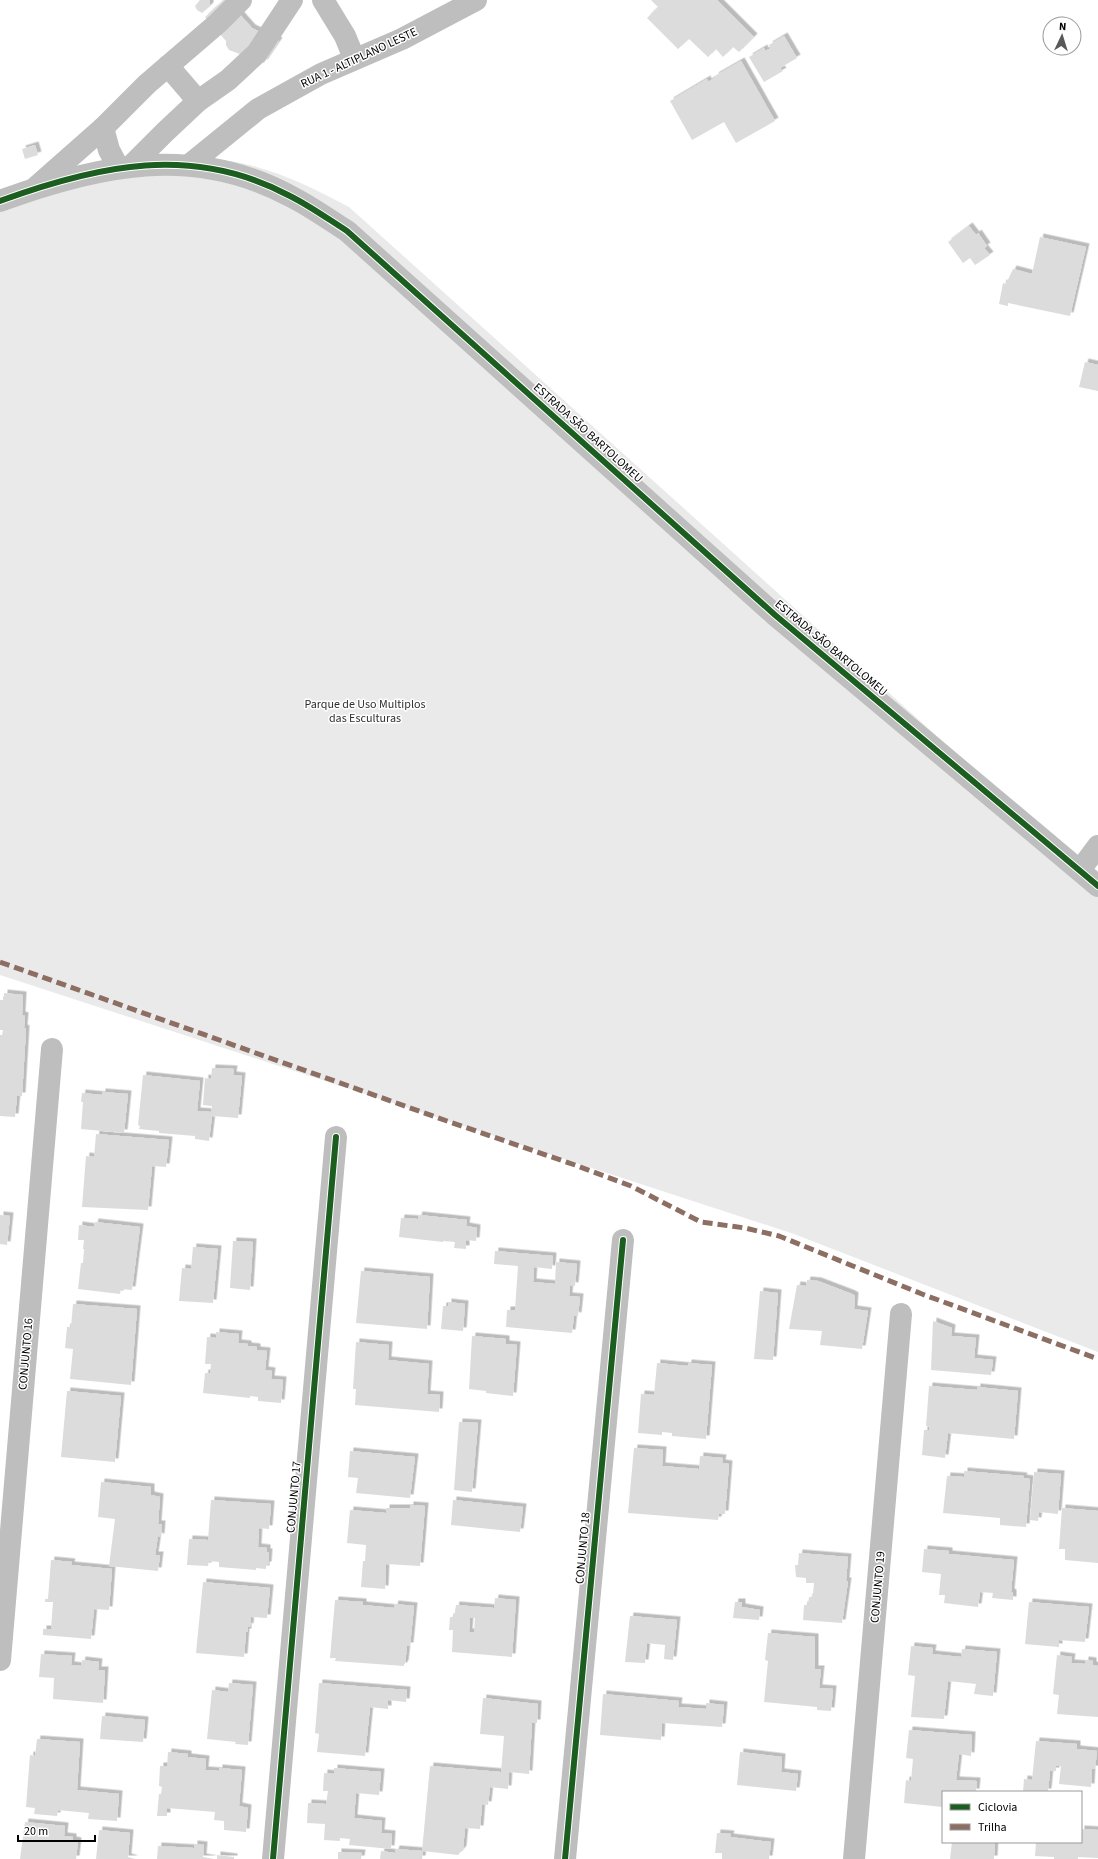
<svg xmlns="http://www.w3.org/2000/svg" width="1098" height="1859" viewBox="0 0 1098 1859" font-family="'Source Sans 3',sans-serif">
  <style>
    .green { fill: #eaeaea }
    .building { fill: #dcdcdc; fill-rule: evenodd; filter: url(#shadow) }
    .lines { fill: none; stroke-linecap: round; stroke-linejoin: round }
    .minor { stroke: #bebebe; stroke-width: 22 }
    .tertiary { stroke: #bebebe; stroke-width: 22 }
    .quiet { stroke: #8d6e63; stroke-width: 5; stroke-dasharray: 10 5; stroke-linecap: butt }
    .cycleway-casing { stroke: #fff; stroke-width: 8 }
    .cycleway { stroke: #1b5e20; stroke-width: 6 }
    .labels { text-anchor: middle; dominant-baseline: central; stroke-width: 3; stroke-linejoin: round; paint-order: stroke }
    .street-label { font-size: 12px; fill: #000; stroke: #fff }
    .park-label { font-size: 12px; fill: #2f2f2f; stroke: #fff }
  </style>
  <defs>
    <filter id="shadow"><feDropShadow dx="3.5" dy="-3.5" stdDeviation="0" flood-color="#0004"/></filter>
  </defs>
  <rect width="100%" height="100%" fill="#fff"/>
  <!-- green -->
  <path class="green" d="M 213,159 C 263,163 306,184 349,207 L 1098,881 L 1098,1352 L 794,1234 L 0,975 L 0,201 Z"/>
  <!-- building -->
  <g class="building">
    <path d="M 200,0 L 209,0 L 210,2 L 210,6 L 202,13 L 197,10 L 195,6 Z"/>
    <path d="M 224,0 L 227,0 L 252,28 L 279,41 L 264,63 L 229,50 L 226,45 L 226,41 L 205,17 Z"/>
    <path d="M 651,0 L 717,0 L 754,37 L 739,52 L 733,47 L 723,57 L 716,49 L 708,57 L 689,39 L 678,49 L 647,18 L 658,7 Z"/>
    <path d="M 784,36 L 797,58 L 780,68 L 783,71 L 764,82 L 749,57 L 764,48 L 765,51 L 771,48 L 769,45 Z"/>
    <path d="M 741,61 L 775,121 L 736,143 L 724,122 L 692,140 L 670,101 L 707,79 L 708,82 L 716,77 L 715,76 Z"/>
    <path d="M 35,145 L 38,155 L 25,159 L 22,149 Z"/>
    <path d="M 969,226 L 976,235 L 978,233 L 987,246 L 984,248 L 990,255 L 975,265 L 970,258 L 963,263 L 948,242 Z"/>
    <path d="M 1040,237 L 1086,247 L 1070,316 L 1008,303 L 1008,306 L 999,304 L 1003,283 L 1006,284 L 1013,269 L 1032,274 Z"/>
    <path d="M 1085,362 L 1098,365 L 1098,391 L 1079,387 Z"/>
    <path d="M 4,993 L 23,995 L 22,1015 L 25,1016 L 24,1028 L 26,1029 L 22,1096 L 17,1096 L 15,1117 L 0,1116 L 0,1035 L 2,1035 L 3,1030 L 0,1030 L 0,1000 L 4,1000 Z"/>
    <path d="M 212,1068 L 234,1069 L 233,1075 L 242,1076 L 238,1118 L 212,1116 L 209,1141 L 195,1139 L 195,1136 L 159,1133 L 159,1131 L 139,1129 L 140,1126 L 138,1125 L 143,1075 L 200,1081 L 197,1111 L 211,1112 L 212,1106 L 203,1105 L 205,1078 L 211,1079 Z"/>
    <path d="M 102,1092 L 128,1094 L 124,1133 L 81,1129 L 83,1102 L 81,1102 L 82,1093 L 102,1095 Z"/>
    <path d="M 96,1134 L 169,1140 L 166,1167 L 152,1166 L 148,1210 L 82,1207 L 86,1156 L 94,1157 Z"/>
    <path d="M 0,1215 L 10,1216 L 7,1245 L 0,1244 Z"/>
    <path d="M 419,1215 L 467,1220 L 466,1226 L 477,1228 L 476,1241 L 466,1240 L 466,1249 L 454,1248 L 455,1242 L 443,1241 L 443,1242 L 399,1237 L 401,1218 L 418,1219 Z"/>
    <path d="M 95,1222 L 140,1227 L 132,1290 L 121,1289 L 120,1294 L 78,1289 L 81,1263 L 83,1263 L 84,1249 L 83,1249 L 84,1240 L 78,1240 L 79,1225 L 94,1227 Z"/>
    <path d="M 233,1241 L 253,1242 L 250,1290 L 230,1288 Z"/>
    <path d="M 193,1247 L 218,1249 L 213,1303 L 179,1301 L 182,1268 L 191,1269 Z"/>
    <path d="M 495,1251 L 553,1256 L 552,1269 L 534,1267 L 533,1282 L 555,1284 L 556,1262 L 577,1264 L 575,1286 L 570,1285 L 569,1296 L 580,1297 L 578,1316 L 574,1315 L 572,1333 L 506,1327 L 507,1310 L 515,1310 L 518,1266 L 494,1264 Z"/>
    <path d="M 361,1271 L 430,1277 L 427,1329 L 356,1323 Z"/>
    <path d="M 807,1280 L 818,1281 L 852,1294 L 855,1296 L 854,1309 L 868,1311 L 862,1349 L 820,1345 L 822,1331 L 789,1329 L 797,1285 L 806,1286 Z"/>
    <path d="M 760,1291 L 778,1293 L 773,1360 L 754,1359 Z"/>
    <path d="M 448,1302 L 465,1304 L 463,1331 L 441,1329 L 443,1306 L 448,1306 Z"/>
    <path d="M 73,1304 L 137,1309 L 131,1385 L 70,1379 L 73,1349 L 65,1348 L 67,1327 L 71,1327 Z"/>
    <path d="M 933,1321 L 952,1328 L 951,1336 L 976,1338 L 974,1358 L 993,1360 L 991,1375 L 931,1370 Z"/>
    <path d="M 216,1332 L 239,1334 L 238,1343 L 248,1344 L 248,1346 L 257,1347 L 257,1350 L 267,1351 L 265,1370 L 272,1371 L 271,1379 L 283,1380 L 281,1403 L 258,1401 L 258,1397 L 250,1396 L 250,1398 L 203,1393 L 205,1373 L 210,1373 L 211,1364 L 205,1364 L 207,1337 L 216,1338 Z"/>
    <path d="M 472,1336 L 506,1339 L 506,1344 L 517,1345 L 513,1396 L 486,1393 L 486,1391 L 469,1389 Z"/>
    <path d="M 356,1342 L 389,1345 L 388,1360 L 429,1364 L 427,1394 L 440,1395 L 439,1412 L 355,1405 L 356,1389 L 353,1389 Z"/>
    <path d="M 657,1363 L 688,1366 L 688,1363 L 712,1365 L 706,1439 L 672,1436 L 672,1433 L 662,1432 L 662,1435 L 638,1433 L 641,1394 L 654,1395 Z"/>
    <path d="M 929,1386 L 977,1390 L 977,1387 L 1018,1391 L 1014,1439 L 948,1433 L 945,1458 L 922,1455 L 924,1430 L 929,1430 L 929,1427 L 926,1426 Z"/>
    <path d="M 67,1391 L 121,1396 L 115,1462 L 61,1457 Z"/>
    <path d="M 459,1422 L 478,1423 L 472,1492 L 454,1490 Z"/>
    <path d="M 634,1448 L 663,1450 L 662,1466 L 699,1469 L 700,1456 L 723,1458 L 722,1463 L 729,1464 L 725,1514 L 719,1514 L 718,1520 L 628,1513 Z"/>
    <path d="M 350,1451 L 415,1457 L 410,1498 L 356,1493 L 358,1478 L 348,1477 Z"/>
    <path d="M 964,1471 L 1024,1476 L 1023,1478 L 1030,1479 L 1026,1527 L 1000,1525 L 1000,1518 L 943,1513 L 947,1476 L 964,1477 Z"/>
    <path d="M 1034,1472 L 1061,1474 L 1058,1514 L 1039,1512 L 1038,1521 L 1030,1520 Z"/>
    <path d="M 101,1482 L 151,1487 L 151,1495 L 160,1497 L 158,1524 L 162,1524 L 161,1537 L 158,1536 L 155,1555 L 160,1555 L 158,1571 L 109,1566 L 115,1519 L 98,1517 Z"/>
    <path d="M 211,1500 L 271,1504 L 269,1529 L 259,1528 L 258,1547 L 267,1548 L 267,1552 L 269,1552 L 268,1565 L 266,1565 L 266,1569 L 256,1568 L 256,1570 L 219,1567 L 219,1562 L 209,1561 L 208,1566 L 187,1565 L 189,1539 L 208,1540 Z"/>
    <path d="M 453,1500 L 523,1507 L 520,1532 L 451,1525 Z"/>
    <path d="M 410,1505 L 425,1506 L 420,1566 L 386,1564 L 385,1589 L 361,1587 L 363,1561 L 365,1561 L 366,1545 L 347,1543 L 350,1510 L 386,1513 L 386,1508 L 410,1508 Z"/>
    <path d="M 1062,1508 L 1098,1511 L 1098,1563 L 1065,1560 L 1065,1549 L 1059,1549 Z"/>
    <path d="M 924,1549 L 949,1551 L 949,1554 L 1014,1560 L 1011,1592 L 1013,1593 L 1013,1600 L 992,1598 L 993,1593 L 980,1592 L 978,1607 L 944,1603 L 945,1595 L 939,1595 L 941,1574 L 922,1572 Z"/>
    <path d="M 799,1553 L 848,1557 L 846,1581 L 848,1581 L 842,1623 L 803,1620 L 804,1605 L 811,1605 L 808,1604 L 809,1597 L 812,1597 L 813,1594 L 814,1583 L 806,1583 L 806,1578 L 796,1577 L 795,1565 L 798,1565 Z"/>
    <path d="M 51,1560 L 72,1562 L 71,1565 L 112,1569 L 109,1610 L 94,1609 L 91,1639 L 43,1635 L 43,1629 L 51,1629 L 53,1602 L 45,1602 L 45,1599 L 48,1599 Z"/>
    <path d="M 203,1582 L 270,1588 L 267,1618 L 251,1617 L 250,1627 L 248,1626 L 248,1632 L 246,1632 L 244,1657 L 196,1653 Z"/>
    <path d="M 495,1598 L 516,1600 L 512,1657 L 452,1652 L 453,1630 L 449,1630 L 450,1617 L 454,1617 L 456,1605 L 494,1608 ZM 470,1618 L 475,1618 L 474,1632 L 469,1632 Z"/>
    <path d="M 335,1600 L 363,1602 L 363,1605 L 394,1608 L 395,1604 L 414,1606 L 410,1646 L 407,1646 L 405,1664 L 404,1664 L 404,1666 L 335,1661 L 336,1658 L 330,1658 Z"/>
    <path d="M 735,1602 L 742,1602 L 742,1607 L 760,1610 L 759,1620 L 733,1618 Z"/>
    <path d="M 1029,1602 L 1089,1607 L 1085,1642 L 1059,1640 L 1059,1647 L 1025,1644 Z"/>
    <path d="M 630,1616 L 677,1620 L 673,1660 L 664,1659 L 665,1645 L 647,1643 L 645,1663 L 625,1662 Z"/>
    <path d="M 768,1633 L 815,1637 L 815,1669 L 821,1669 L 819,1688 L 833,1689 L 831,1711 L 817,1710 L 817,1707 L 764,1702 L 768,1661 L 765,1660 Z"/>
    <path d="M 911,1646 L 933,1648 L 932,1654 L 961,1657 L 962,1649 L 997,1652 L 993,1696 L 974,1694 L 976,1684 L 948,1681 L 944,1719 L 911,1717 L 915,1676 L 908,1675 Z"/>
    <path d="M 41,1654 L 72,1656 L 71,1665 L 81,1666 L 82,1660 L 99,1662 L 98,1670 L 105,1670 L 103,1703 L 53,1699 L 54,1678 L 39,1677 Z"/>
    <path d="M 1057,1655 L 1072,1657 L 1071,1663 L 1085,1664 L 1085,1660 L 1093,1661 L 1093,1665 L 1098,1666 L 1098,1717 L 1057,1714 L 1059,1695 L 1053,1694 Z"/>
    <path d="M 229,1683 L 253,1685 L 248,1745 L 235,1744 L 236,1742 L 207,1739 L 212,1690 L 228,1692 Z"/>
    <path d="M 319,1683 L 407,1690 L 406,1702 L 388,1700 L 388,1709 L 370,1707 L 365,1756 L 317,1752 L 319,1734 L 315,1733 Z"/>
    <path d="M 603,1694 L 679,1701 L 678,1707 L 706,1709 L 706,1703 L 724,1705 L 722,1727 L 662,1723 L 661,1740 L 600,1735 Z"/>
    <path d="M 483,1698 L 538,1704 L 537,1723 L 532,1723 L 529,1774 L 509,1772 L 508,1789 L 490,1787 L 488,1805 L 482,1804 L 480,1829 L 465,1828 L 463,1849 L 458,1855 L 423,1851 L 422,1859 L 380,1859 L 381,1851 L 395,1853 L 396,1849 L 422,1851 L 430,1766 L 501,1772 L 504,1736 L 480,1734 Z"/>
    <path d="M 102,1716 L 145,1720 L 143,1742 L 100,1739 Z"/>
    <path d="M 909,1730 L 972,1735 L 971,1756 L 959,1754 L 956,1780 L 977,1781 L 976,1792 L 943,1792 L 943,1807 L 904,1803 L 906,1780 L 911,1781 L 913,1759 L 906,1758 Z"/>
    <path d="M 37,1739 L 80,1742 L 77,1790 L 119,1794 L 117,1821 L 88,1819 L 89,1813 L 58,1810 L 57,1816 L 34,1814 L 35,1808 L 26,1807 L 30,1755 L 35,1756 Z"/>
    <path d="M 1036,1741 L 1077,1744 L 1077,1749 L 1097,1751 L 1095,1769 L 1092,1769 L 1091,1787 L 1059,1784 L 1061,1766 L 1056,1766 L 1056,1771 L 1050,1771 L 1048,1792 L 1023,1792 L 1024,1779 L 1032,1780 Z"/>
    <path d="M 168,1752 L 188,1754 L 188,1757 L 206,1759 L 205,1770 L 219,1771 L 219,1768 L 242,1770 L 239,1806 L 248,1808 L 246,1832 L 224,1830 L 224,1821 L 214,1820 L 215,1812 L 167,1808 L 167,1816 L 157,1816 L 159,1794 L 161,1794 L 162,1787 L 159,1786 L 160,1766 L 167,1766 Z"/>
    <path d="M 740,1752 L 782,1757 L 781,1772 L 798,1774 L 796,1791 L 737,1785 Z"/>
    <path d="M 334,1768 L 381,1772 L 379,1795 L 356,1793 L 354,1818 L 382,1821 L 381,1833 L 392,1834 L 391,1849 L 349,1845 L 350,1839 L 340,1838 L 340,1841 L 324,1840 L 325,1824 L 307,1823 L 308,1803 L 326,1804 L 328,1791 L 323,1791 L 324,1773 L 334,1774 Z"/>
    <path d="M 25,1822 L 65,1826 L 64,1836 L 73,1837 L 73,1840 L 78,1841 L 76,1859 L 20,1859 Z"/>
    <path d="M 1081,1829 L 1098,1830 L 1098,1858 L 1078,1857 L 1078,1859 L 1054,1859 L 1054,1857 L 1035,1856 L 1036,1843 L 1032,1842 L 1081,1842 Z"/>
    <path d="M 99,1830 L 130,1833 L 128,1857 L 135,1859 L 96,1859 Z"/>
    <path d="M 717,1833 L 731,1834 L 730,1837 L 771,1842 L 769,1859 L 722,1859 L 722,1853 L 715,1853 Z"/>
    <path d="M 952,1842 L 995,1842 L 994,1859 L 950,1859 Z"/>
    <path d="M 194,1844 L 204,1845 L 203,1857 L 214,1859 L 157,1859 L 158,1846 L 194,1848 Z"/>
    <path d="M 338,1852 L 362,1853 L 361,1859 L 338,1859 Z"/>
    <path d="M 217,1855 L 234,1857 L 234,1859 L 217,1859 Z"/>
  </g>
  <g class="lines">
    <!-- minor -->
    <g class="minor">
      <path d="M 323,0 L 345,36 L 354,58"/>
      <path d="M 168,66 L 198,101"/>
      <path d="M 103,128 L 109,150 L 118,167"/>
      <path d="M 132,165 L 165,132 L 198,101 L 228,80 L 257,53 L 292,0"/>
      <path d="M 189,165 L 258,109 L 321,74 L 402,39 L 476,0"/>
      <path d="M 35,188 L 103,128 L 147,84 L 218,23 L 241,0"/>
      <path d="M 1080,870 L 1098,846"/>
      <path d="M 0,1660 L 52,1049"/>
      <path d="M 273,1859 L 336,1137"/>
      <path d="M 565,1859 L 623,1240"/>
      <path d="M 854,1859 L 901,1314"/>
    </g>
    <!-- tertiary -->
    <path class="tertiary" d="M 0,201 C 98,165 193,144 290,196 C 310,206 328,219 347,231 L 775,615 L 1098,886"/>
    <!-- quiet -->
    <path class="quiet" d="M 0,962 L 447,1121 L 575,1165 L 631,1186 L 701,1222 L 745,1228 L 779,1236 L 922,1294 L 1098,1359"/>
    <defs>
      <g id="cycleway">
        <path d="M 0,201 C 98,165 193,144 290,196 C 310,206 328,219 347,231 L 775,615 L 1098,886"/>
        <path d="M 273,1859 L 336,1137"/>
        <path d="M 565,1859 L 623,1240"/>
      </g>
    </defs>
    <!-- cycleway casing -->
    <use href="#cycleway" class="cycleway-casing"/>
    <!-- cycleway -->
    <use href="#cycleway" class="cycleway"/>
  </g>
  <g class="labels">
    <!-- street labels -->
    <g class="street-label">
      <text transform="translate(359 58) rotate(-25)">RUA 1 - ALTIPLANO LESTE</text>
      <text transform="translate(588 433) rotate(42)">ESTRADA SÃO BARTOLOMEU</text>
      <text transform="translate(831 648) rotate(40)">ESTRADA SÃO BARTOLOMEU</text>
      <text transform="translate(26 1354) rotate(-85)">CONJUNTO 16</text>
      <text transform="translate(294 1497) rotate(-85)">CONJUNTO 17</text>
      <text transform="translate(583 1548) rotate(-85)">CONJUNTO 18</text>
      <text transform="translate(878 1587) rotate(-85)">CONJUNTO 19</text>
    </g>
    <!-- park labels -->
    <g class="park-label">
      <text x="365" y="704">Parque de Uso Multiplos<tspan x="365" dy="14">das Esculturas</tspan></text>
    </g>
  </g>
  <!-- legend -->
  <rect x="942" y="1791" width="140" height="52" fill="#ffffff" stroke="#999999"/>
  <rect x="950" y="1804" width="20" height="6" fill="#1b5e20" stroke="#999999"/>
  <text x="978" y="1811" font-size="12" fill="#000000">Ciclovia</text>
  <rect x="950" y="1824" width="20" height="6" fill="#8d6e63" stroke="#999999"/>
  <text x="978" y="1831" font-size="12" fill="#000000">Trilha</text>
  <!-- north arrow -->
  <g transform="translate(1062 36) rotate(4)"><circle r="19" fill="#ffffff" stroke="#999999"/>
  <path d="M0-3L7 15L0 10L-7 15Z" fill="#595959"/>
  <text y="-6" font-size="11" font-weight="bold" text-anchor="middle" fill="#000000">N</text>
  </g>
  <!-- scale -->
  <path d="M18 1835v6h77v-6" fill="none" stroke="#000000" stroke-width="2"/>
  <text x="24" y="1835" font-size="12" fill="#000000" stroke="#ffffff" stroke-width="3" paint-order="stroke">20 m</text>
</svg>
